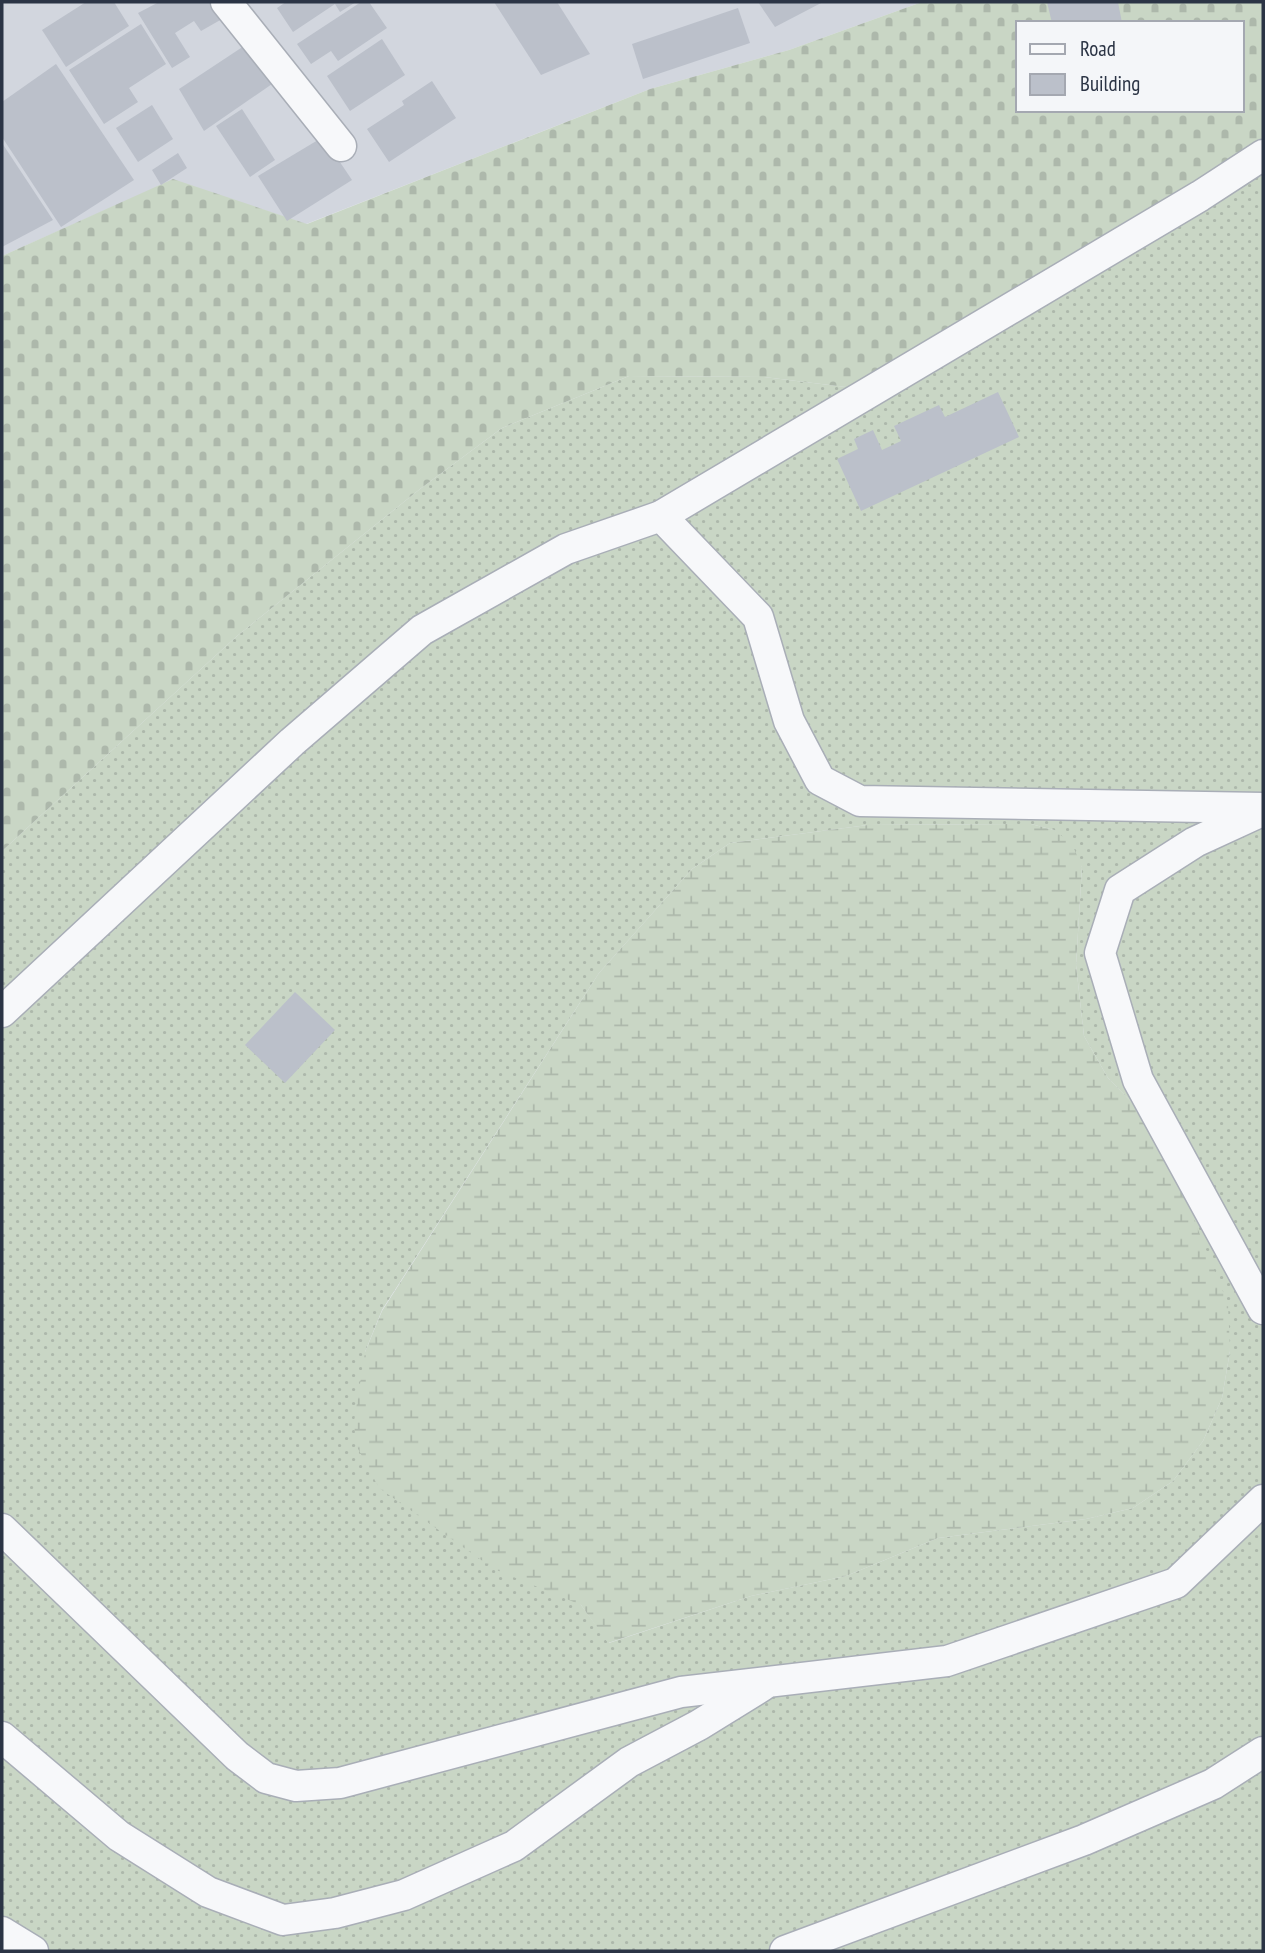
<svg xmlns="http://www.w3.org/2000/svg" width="1265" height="1953" viewBox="0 0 1265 1953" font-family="'PT Sans Narrow',sans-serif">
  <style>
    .built { fill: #d2d6de }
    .grass { fill: url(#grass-dots); fill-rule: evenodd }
    .wetland { fill: url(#wetland-marsh) }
    .cemetery { fill: url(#cemetery-stones); fill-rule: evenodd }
    .building { fill: #bbc0ca }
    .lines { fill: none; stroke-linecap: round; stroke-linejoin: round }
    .minor-casing { stroke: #a9aeb7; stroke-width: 33 }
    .minor { stroke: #f7f8fa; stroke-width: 30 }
  </style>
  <defs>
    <pattern id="grass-dots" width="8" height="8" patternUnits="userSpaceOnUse" patternTransform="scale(1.75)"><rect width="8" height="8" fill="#c9d6c5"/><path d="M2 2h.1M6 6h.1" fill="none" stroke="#adb8ab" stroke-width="1.8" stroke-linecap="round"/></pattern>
    <pattern id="wetland-marsh" width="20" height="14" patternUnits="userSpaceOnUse" patternTransform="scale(1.75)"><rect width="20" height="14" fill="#c9d6c5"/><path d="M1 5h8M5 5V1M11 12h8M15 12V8" fill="none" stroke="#adb8ab"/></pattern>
    <pattern id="cemetery-stones" width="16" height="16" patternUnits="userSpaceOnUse" patternTransform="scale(1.75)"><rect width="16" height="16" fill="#c9d6c5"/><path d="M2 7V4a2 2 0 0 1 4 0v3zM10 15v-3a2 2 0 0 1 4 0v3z" fill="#adb8ab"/></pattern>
  </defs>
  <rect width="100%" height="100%" fill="#e4e7ec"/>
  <!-- built -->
  <path class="built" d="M 2,2 L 922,2 L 789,50 L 650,89 L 306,224 L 173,180 L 2,256 Z"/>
  <!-- grass -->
  <path class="grass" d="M 1263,155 L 1263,1951 L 2,1951 L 2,851 L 237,636 L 420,489 L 502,428 L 629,376 L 764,377 L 854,388 ZM 1031,824 L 1054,830 L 1082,867 L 1076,965 L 1084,1036 L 1108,1078 L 1157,1128 L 1230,1351 L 1222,1398 L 1203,1441 L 1173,1481 L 1133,1508 L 1086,1519 L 938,1538 L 846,1576 L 751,1596 L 609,1643 L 581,1605 L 365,1352 L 382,1310 L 599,973 L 692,869 L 730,843 L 868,825 Z"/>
  <!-- wetland -->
  <path class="wetland" d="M 1031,824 L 1054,830 L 1072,844 L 1082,867 L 1076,965 L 1084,1036 L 1108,1078 L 1157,1128 L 1228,1304 L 1230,1351 L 1222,1398 L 1203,1441 L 1173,1481 L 1133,1508 L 1086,1519 L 938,1538 L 846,1576 L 751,1596 L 608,1643 L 581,1605 L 494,1569 L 379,1488 L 356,1445 L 354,1422 L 365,1352 L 382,1311 L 599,973 L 692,869 L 730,843 L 868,825 Z"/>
  <!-- cemetery -->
  <path class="cemetery" d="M 922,2 L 1263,2 L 1263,155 L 854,388 L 764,377 L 629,376 L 502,428 L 420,489 L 237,636 L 2,851 L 2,256 L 173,179 L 307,224 L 650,89 L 789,50 ZM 1018,23 L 1242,23 L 1242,110 L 1018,110 Z"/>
  <!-- building -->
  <g class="building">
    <path d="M 86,2 L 114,2 L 129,26 L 66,67 L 42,30 Z"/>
    <path d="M 159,2 L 209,2 L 222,19 L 201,31 L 194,21 L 175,33 L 190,57 L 172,68 L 138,13 Z"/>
    <path d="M 286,2 L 356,2 L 340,12 L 335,4 L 293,32 L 277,8 Z"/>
    <path d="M 361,2 L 369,2 L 387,28 L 338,61 L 331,51 L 311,64 L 297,44 Z"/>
    <path d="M 494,2 L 557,2 L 590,54 L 541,75 Z"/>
    <path d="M 758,2 L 823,2 L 775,27 Z"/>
    <path d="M 1047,2 L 1118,2 L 1122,23 L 1052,23 Z"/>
    <path d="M 738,8 L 750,43 L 643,79 L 632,44 Z"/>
    <path d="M 141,24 L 166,64 L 129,88 L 138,102 L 104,124 L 69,70 Z"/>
    <path d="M 382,39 L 405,75 L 350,111 L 327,76 Z"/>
    <path d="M 247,44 L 275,82 L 204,131 L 179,89 Z"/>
    <path d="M 56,64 L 134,180 L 61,227 L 2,137 L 2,102 Z"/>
    <path d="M 432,81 L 456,118 L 389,162 L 367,129 L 404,105 L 402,101 Z"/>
    <path d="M 152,105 L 173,139 L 138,162 L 116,128 Z"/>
    <path d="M 242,109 L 275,160 L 250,177 L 216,126 Z"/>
    <path d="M 323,137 L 352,180 L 287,221 L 258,176 Z"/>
    <path d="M 2,143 L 53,220 L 2,247 Z"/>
    <path d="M 178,153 L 187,168 L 161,185 L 152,170 Z"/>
    <path d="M 998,392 L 1019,437 L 861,511 L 837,459 L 858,449 L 854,439 L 873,430 L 882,450 L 901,441 L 894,426 L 939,405 L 945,417 Z"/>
    <path d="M 295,992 L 335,1030 L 285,1083 L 245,1045 Z"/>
  </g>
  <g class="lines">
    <defs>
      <g id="minor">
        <path d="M 226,2 L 341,146"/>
        <path d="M 661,516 L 758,617 L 789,721 L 820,780 L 860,801 L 1263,808"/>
        <path d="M 1262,811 L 1195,842 L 1120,890 L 1100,953 L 1138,1080 L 1263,1309"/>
        <path d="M 2,1012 L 292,742 L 422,630 L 566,549 L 661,516 L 1200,196 L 1263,155"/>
        <path d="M 2,1529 L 237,1756 L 266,1778 L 296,1786 L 340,1783 L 681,1692 L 947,1661 L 1176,1583 L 1263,1500"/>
        <path d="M 2,1737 L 119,1836 L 208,1892 L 283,1920 L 335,1913 L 404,1895 L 514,1846 L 629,1762 L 699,1725 L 762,1686"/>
        <path d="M 2,1932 L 33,1951"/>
        <path d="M 785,1951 L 1084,1840 L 1213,1784 L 1263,1752"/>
      </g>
    </defs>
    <!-- minor casing -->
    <use href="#minor" class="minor-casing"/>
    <!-- minor -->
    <use href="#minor" class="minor"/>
  </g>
  <!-- border -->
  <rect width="1265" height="1953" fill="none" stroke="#2b3445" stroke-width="7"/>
  <!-- legend -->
  <rect x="1016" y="21" width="228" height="91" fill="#f4f6f9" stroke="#a4a8b1" stroke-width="2"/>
  <rect x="1030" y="44" width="35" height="10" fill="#f7f8fa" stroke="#a4a8b1" stroke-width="2"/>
  <text x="1080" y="56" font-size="21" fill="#2b3445">Road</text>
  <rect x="1030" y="74" width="35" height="21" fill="#bbc0ca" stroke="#a4a8b1" stroke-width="2"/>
  <text x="1080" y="91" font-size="21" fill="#2b3445">Building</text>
</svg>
